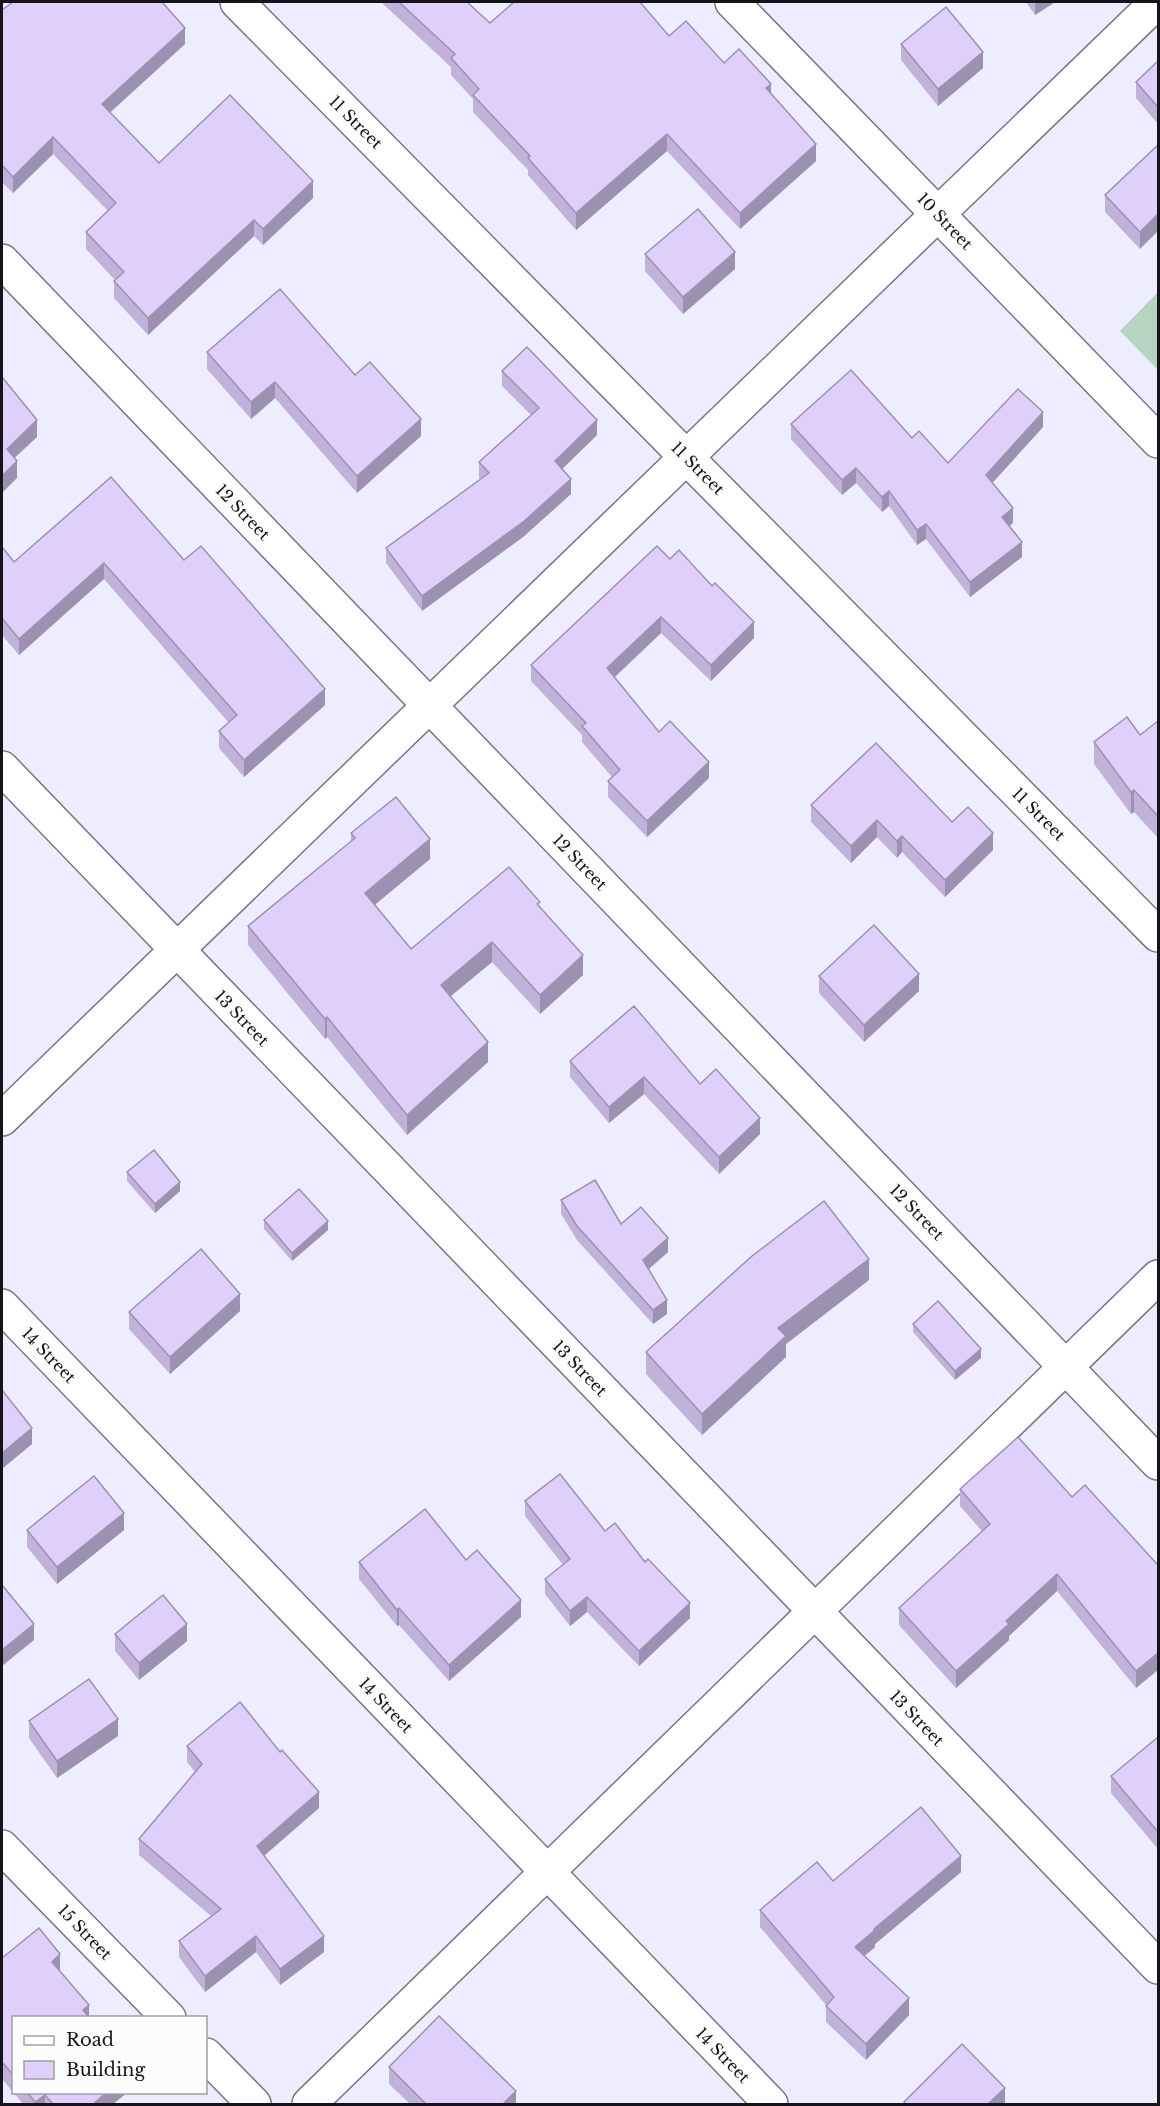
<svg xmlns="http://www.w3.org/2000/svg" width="1160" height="2106" viewBox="0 0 1160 2106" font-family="'Libre Baskerville',serif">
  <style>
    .green { fill: #b6d4c1 }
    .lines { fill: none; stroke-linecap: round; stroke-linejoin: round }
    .minor-casing { stroke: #787686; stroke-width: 36 }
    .minor { stroke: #fff; stroke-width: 33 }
    .wall { fill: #c0b2d8 }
    .shaded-wall { fill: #9c91b0 }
    .building { fill: #dfcffb; stroke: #9c91b0; stroke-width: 1.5 }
    .labels { text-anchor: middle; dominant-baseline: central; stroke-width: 5; stroke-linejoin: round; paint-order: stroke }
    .street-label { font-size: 16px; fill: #15141b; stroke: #fcfcfc }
  </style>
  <rect width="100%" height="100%" fill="#eeecff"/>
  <!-- green -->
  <path class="green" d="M 1158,292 L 1158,370 L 1120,331 Z"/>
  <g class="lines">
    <defs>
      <g id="minor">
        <path d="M 237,2 L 1158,935"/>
        <path d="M 732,2 L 1158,441"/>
        <path d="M 2,261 L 1158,1463"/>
        <path d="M 2,768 L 1158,1967"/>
        <path d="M 2,1119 L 1157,2"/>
        <path d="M 2,1306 L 771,2104"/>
        <path d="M 2,1847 L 169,2018"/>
        <path d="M 206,2055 L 254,2104"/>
        <path d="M 309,2104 L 1158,1277"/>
      </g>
    </defs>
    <!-- minor casing -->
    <use href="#minor" class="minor-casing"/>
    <!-- minor -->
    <use href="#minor" class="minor"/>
  </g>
  <!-- wall -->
  <g class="wall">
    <path d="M 381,2 L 467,2 L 490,23 L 669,36 L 724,63 L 771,94 L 816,161 L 740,229 L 667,151 L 576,230 L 528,175 L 528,170 L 473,112 L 473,99 L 451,75 L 451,67 Z"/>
    <path d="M 1026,2 L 1055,2 L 1035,15 Z"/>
    <path d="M 2,11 L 185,44 L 110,112 L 159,163 L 313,198 L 263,245 L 254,236 L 148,335 L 114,298 L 114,281 L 115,280 L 86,249 L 86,232 L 108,211 L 53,154 L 13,193 L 2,182 Z"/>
    <path d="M 901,44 L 983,68 L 938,106 L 901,60 Z"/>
    <path d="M 1158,61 L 1158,124 L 1136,98 L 1136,82 Z"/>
    <path d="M 1158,145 L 1140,249 L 1105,212 L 1105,195 Z"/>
    <path d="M 645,254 L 735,269 L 683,314 L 645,271 Z"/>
    <path d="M 207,352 L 355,375 L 421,436 L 357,493 L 275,398 L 251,419 L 207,369 Z"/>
    <path d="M 502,371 L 597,435 L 562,469 L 571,494 L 523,537 L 422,611 L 386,563 L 386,548 L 480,479 L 479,478 L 479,462 L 531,415 L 502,386 Z"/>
    <path d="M 791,424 L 912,438 L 948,463 L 1043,427 L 992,483 L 1013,523 L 1010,526 L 1022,557 L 970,597 L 926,539 L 917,545 L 889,506 L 882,512 L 856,483 L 842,495 L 791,439 Z"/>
    <path d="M 2,547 L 14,562 L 184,560 L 325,705 L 244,777 L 219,748 L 219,731 L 229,723 L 104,579 L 19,655 L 2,635 Z"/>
    <path d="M 670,559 L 754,638 L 711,681 L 661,633 L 615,677 L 659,732 L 709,778 L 647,837 L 608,797 L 608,781 L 612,777 L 582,742 L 582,735 L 531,681 L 531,665 Z"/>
    <path d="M 1158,721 L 1158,838 L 1134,812 L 1131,814 L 1094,764 L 1094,742 L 1140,735 Z"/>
    <path d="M 811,805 L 952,822 L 993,850 L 945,897 L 902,852 L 897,858 L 877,837 L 851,863 L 811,822 Z"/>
    <path d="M 351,833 L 430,859 L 374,905 L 411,949 L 540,906 L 583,975 L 540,1014 L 492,962 L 451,996 L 488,1062 L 407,1135 L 327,1037 L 325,1039 L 248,945 L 248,926 L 351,841 Z"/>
    <path d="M 819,976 L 919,991 L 864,1042 L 819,993 Z"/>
    <path d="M 570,1061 L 700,1084 L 760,1134 L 719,1174 L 644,1094 L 609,1123 L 570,1077 Z"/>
    <path d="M 127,1172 L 180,1191 L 155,1213 L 127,1181 Z"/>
    <path d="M 561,1200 L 621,1224 L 668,1252 L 649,1269 L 667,1314 L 653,1324 L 577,1240 L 561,1214 Z"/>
    <path d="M 264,1220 L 328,1230 L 292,1261 L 264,1229 Z"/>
    <path d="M 869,1280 L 786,1344 L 786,1357 L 702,1435 L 646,1374 L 646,1352 Z"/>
    <path d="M 240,1311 L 170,1374 L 129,1329 L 129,1312 Z"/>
    <path d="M 913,1324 L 981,1358 L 955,1380 L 913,1332 Z"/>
    <path d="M 960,1489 L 1072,1497 L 1157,1564 L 1136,1688 L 1057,1591 L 1009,1636 L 1009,1640 L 956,1688 L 899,1625 L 899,1608 L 982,1531 L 960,1506 Z"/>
    <path d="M 525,1501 L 605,1531 L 690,1618 L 639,1666 L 587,1612 L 570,1626 L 545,1594 L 545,1579 L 563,1565 L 525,1516 Z"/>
    <path d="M 27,1530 L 124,1530 L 57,1584 L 27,1547 Z"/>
    <path d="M 466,1560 L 521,1617 L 449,1681 L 399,1625 L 397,1626 L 359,1579 L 359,1562 Z"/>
    <path d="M 115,1634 L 187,1641 L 139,1680 L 115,1651 Z"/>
    <path d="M 29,1721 L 118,1736 L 57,1778 L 29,1738 Z"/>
    <path d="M 1158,1737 L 1158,1849 L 1111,1793 L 1111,1776 Z"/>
    <path d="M 187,1746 L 319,1808 L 264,1855 L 324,1952 L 280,1985 L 256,1952 L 205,1992 L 179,1957 L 179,1941 L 211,1916 L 139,1855 L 139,1839 L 195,1772 L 187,1762 Z"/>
    <path d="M 961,1872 L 875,1944 L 875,1947 L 864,1956 L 909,2015 L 866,2060 L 826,2022 L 826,2005 L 760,1927 L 760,1910 L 833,1881 Z"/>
    <path d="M 2,1958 L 60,1971 L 14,2018 L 14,2092 L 128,2092 L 113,2104 L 23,2104 L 2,2079 Z"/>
    <path d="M 389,2067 L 516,2104 L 410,2104 L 389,2084 Z"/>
  </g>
  <!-- shaded-wall -->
  <g class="shaded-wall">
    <path d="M 1035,2 L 1055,2 L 1035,15 Z"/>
    <path d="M 185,28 L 185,44 L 102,120 L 102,104 Z"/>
    <path d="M 983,52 L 983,68 L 938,106 L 938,89 Z"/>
    <path d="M 771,84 L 771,100 L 766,88 Z"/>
    <path d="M 667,134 L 667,151 L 576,230 L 576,213 Z"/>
    <path d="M 53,137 L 53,154 L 13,193 L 13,177 Z"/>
    <path d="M 816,144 L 816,161 L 740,229 L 740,213 Z"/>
    <path d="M 313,181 L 313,198 L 263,245 L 263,229 Z"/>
    <path d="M 1158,214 L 1158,231 L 1140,249 L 1140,232 Z"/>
    <path d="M 254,220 L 254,236 L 148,335 L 148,318 Z"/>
    <path d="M 735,252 L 735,269 L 683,314 L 683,297 Z"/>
    <path d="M 275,382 L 275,398 L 251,419 L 251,402 Z"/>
    <path d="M 1043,412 L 1043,427 L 986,490 L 986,475 Z"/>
    <path d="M 421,419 L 421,436 L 357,493 L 357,476 Z"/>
    <path d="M 37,420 L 37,437 L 7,465 L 7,449 Z"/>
    <path d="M 597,420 L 597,435 L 555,476 L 555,461 Z"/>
    <path d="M 17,461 L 17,478 L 2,493 L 2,476 Z"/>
    <path d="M 856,468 L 856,483 L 842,495 L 842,480 Z"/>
    <path d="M 571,479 L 571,494 L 523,537 L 422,611 L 422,596 Z"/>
    <path d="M 889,491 L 889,506 L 882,512 L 882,497 Z"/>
    <path d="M 1013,508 L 1013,523 L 1002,531 L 1002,517 Z"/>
    <path d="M 926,524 L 926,539 L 917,545 L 917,530 Z"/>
    <path d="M 1022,542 L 1022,557 L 970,597 L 970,582 Z"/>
    <path d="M 104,563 L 104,579 L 19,655 L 19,639 Z"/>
    <path d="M 661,617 L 661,633 L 607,684 L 607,668 Z"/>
    <path d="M 754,622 L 754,638 L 711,681 L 711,665 Z"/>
    <path d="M 325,689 L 325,705 L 244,777 L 244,760 Z"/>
    <path d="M 709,762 L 709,778 L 647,837 L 647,821 Z"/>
    <path d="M 1134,790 L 1134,812 L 1131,814 L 1131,792 Z"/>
    <path d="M 877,820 L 877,837 L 851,863 L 851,846 Z"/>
    <path d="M 993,833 L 993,850 L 945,897 L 945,880 Z"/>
    <path d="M 902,836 L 902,852 L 897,858 L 897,841 Z"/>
    <path d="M 430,839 L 430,859 L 365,913 L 365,893 Z"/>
    <path d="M 492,942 L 492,962 L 441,1004 L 441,985 Z"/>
    <path d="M 583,955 L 583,975 L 540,1014 L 540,995 Z"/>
    <path d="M 919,974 L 919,991 L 864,1042 L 864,1025 Z"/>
    <path d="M 327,1017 L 327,1037 L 325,1039 L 325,1019 Z"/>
    <path d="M 488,1042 L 488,1062 L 407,1135 L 407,1115 Z"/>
    <path d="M 644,1077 L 644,1094 L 609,1123 L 609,1107 Z"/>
    <path d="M 760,1118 L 760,1134 L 719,1174 L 719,1157 Z"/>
    <path d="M 180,1182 L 180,1191 L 155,1213 L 155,1204 Z"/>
    <path d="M 328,1221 L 328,1230 L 292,1261 L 292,1253 Z"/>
    <path d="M 668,1238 L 668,1252 L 643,1274 L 643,1260 Z"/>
    <path d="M 869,1259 L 869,1280 L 786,1344 L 786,1357 L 702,1435 L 702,1414 L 778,1328 Z"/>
    <path d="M 240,1294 L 240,1311 L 170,1374 L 170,1357 Z"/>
    <path d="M 667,1300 L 667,1314 L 653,1324 L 653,1310 Z"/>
    <path d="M 981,1349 L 981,1358 L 955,1380 L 955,1371 Z"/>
    <path d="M 32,1428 L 32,1444 L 2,1469 L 2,1453 Z"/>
    <path d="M 124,1513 L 124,1530 L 57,1584 L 57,1567 Z"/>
    <path d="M 1057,1574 L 1057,1591 L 1009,1636 L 1009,1640 L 956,1688 L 956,1671 L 1006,1621 Z"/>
    <path d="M 587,1597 L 587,1612 L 570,1626 L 570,1611 Z"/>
    <path d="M 521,1600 L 521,1617 L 449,1681 L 449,1665 Z"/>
    <path d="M 690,1603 L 690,1618 L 639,1666 L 639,1651 Z"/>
    <path d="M 399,1608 L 399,1625 L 397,1626 L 397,1610 Z"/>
    <path d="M 34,1624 L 34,1640 L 2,1666 L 2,1650 Z"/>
    <path d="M 187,1624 L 187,1641 L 139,1680 L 139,1663 Z"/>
    <path d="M 1158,1653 L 1158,1670 L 1136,1688 L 1136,1671 Z"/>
    <path d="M 118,1719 L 118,1736 L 57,1778 L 57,1761 Z"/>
    <path d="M 319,1792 L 319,1808 L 257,1862 L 257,1846 Z"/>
    <path d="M 961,1856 L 961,1872 L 875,1944 L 875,1947 L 855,1964 L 855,1947 L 874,1929 Z"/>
    <path d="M 256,1936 L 256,1952 L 205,1992 L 205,1976 Z"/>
    <path d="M 324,1936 L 324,1952 L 280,1985 L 280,1969 Z"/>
    <path d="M 60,1954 L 60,1971 L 52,1978 L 52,1962 Z"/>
    <path d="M 909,1998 L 909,2015 L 866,2060 L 866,2044 Z"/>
    <path d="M 89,2005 L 89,2018 L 83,2010 Z"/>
    <path d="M 1005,2088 L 1005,2104 L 988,2104 Z"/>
    <path d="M 516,2091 L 516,2104 L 503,2104 Z"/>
    <path d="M 107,2092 L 128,2092 L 113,2104 L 93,2104 Z"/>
    <path d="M 45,2095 L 45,2104 L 35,2104 L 35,2102 Z"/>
  </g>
  <!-- building -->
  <g class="building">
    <path d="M 13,2 L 162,2 L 185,28 L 102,104 L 159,163 L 230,95 L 313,181 L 263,229 L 254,220 L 148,318 L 114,281 L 124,272 L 86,232 L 116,203 L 53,137 L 13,177 L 2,165 L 2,10 Z"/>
    <path d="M 399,2 L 467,2 L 490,23 L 514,2 L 640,2 L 669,36 L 686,21 L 724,63 L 739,49 L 771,84 L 766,88 L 816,144 L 740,213 L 667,134 L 576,213 L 528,158 L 530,156 L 473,95 L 479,89 L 451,58 L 455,54 Z"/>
    <path d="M 946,7 L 983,52 L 938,89 L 901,44 Z"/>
    <path d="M 1158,61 L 1158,107 L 1136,82 Z"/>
    <path d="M 1158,145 L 1158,214 L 1140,232 L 1105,195 Z"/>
    <path d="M 698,209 L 735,252 L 683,297 L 645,254 Z"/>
    <path d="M 280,289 L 355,375 L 370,362 L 421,419 L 357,476 L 275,382 L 251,402 L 207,352 Z"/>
    <path d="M 527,347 L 597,420 L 555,461 L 571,479 L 523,522 L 422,596 L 386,548 L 489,473 L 479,462 L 539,408 L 502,371 Z"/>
    <path d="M 851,370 L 912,438 L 919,431 L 948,463 L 1018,389 L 1043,412 L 986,475 L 1013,508 L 1002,517 L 1022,542 L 970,582 L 926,524 L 917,530 L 889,491 L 882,497 L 856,468 L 842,480 L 791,424 Z"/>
    <path d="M 2,377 L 37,420 L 7,449 L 17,461 L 2,476 Z"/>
    <path d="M 111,477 L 184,560 L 201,546 L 325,689 L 244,760 L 219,731 L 237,715 L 104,563 L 19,639 L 2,618 L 2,547 L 14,562 Z"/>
    <path d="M 657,546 L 670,559 L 679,550 L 712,586 L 715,583 L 754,622 L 711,665 L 661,617 L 607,668 L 659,732 L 670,721 L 709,762 L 647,821 L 608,781 L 620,770 L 582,726 L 586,723 L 531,665 Z"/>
    <path d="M 1127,717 L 1140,735 L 1158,721 L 1158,816 L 1134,790 L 1131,792 L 1094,742 Z"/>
    <path d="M 876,743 L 952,822 L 968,807 L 993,833 L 945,880 L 902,836 L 897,841 L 877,820 L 851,846 L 811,805 Z"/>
    <path d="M 396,797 L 430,839 L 365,893 L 411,949 L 509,867 L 540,902 L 537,904 L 583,955 L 540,995 L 492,942 L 441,985 L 488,1042 L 407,1115 L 327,1017 L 325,1019 L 248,926 L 355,838 L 351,833 Z"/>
    <path d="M 874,925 L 919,974 L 864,1025 L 819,976 Z"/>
    <path d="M 634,1006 L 700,1084 L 716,1069 L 760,1118 L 719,1157 L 644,1077 L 609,1107 L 570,1061 Z"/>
    <path d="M 154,1150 L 180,1182 L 155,1204 L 127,1172 Z"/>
    <path d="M 595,1180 L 621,1224 L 641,1207 L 668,1238 L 643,1260 L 667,1300 L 653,1310 L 577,1226 L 561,1200 Z"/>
    <path d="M 299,1189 L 328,1221 L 292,1253 L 264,1220 Z"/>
    <path d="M 824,1201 L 869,1259 L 778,1328 L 786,1336 L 702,1414 L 646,1352 L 752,1256 Z"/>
    <path d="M 201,1249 L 240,1294 L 170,1357 L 129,1312 Z"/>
    <path d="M 938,1301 L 981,1349 L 955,1371 L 913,1324 Z"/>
    <path d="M 2,1390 L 32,1428 L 2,1453 Z"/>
    <path d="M 1018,1437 L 1072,1497 L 1085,1485 L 1157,1564 L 1158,1563 L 1158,1653 L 1136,1671 L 1057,1574 L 1006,1621 L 1009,1624 L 956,1671 L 899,1608 L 990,1524 L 960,1489 Z"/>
    <path d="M 560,1474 L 605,1531 L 615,1523 L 645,1562 L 648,1559 L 690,1603 L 639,1651 L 587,1597 L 570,1611 L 545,1579 L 570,1559 L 525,1501 Z"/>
    <path d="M 94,1476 L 124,1513 L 57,1567 L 27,1530 Z"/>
    <path d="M 425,1509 L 466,1560 L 477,1550 L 521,1600 L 449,1665 L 399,1608 L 397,1610 L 359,1562 Z"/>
    <path d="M 2,1585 L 34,1624 L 2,1650 Z"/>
    <path d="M 163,1595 L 187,1624 L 139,1663 L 115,1634 Z"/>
    <path d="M 89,1679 L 118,1719 L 57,1761 L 29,1721 Z"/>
    <path d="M 240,1702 L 280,1752 L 282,1750 L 319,1792 L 257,1846 L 324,1936 L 280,1969 L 256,1936 L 205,1976 L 179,1941 L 221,1909 L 139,1839 L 202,1764 L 187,1746 Z"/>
    <path d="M 1158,1737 L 1158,1832 L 1111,1776 Z"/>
    <path d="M 921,1807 L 961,1856 L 874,1929 L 875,1930 L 855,1947 L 909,1998 L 866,2044 L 826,2006 L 834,1997 L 760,1910 L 817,1862 L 833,1881 Z"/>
    <path d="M 39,1928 L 60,1954 L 52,1962 L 89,2005 L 83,2010 L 90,2018 L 14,2018 L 14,2076 L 2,2062 L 2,1958 Z"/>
    <path d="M 439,2016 L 516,2091 L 503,2104 L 426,2104 L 389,2067 Z"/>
    <path d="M 962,2044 L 1005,2088 L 988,2104 L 906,2104 L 904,2102 Z"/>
    <path d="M 27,2092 L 107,2092 L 93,2104 L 53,2104 L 45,2095 L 35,2102 Z"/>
  </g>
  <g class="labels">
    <!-- street labels -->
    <g class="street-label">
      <text transform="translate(356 122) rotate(45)">11 Street</text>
      <text transform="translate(945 221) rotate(46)">10 Street</text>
      <text transform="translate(698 468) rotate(45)">11 Street</text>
      <text transform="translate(243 512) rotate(46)">12 Street</text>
      <text transform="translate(1039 814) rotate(45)">11 Street</text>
      <text transform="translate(580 862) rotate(46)">12 Street</text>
      <text transform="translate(242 1018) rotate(46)">13 Street</text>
      <text transform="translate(917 1212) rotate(46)">12 Street</text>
      <text transform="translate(49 1355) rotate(46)">14 Street</text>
      <text transform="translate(580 1368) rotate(46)">13 Street</text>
      <text transform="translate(386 1705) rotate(46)">14 Street</text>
      <text transform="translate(917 1718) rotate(46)">13 Street</text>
      <text transform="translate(85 1932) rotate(46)">15 Street</text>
      <text transform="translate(723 2055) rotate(46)">14 Street</text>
    </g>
  </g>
  <!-- border -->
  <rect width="1160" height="2106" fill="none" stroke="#15141b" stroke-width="6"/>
  <!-- legend -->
  <rect x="12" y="2016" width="195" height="78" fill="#fcfcfc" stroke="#a09fa2" stroke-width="1.5"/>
  <rect x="24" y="2036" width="30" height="9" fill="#ffffff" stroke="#a09fa2" stroke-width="1.5"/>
  <text x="66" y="2046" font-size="18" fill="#15141b">Road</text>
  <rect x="24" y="2061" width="30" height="18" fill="#dfcffb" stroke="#a09fa2" stroke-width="1.5"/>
  <text x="66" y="2076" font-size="18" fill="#15141b">Building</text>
</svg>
